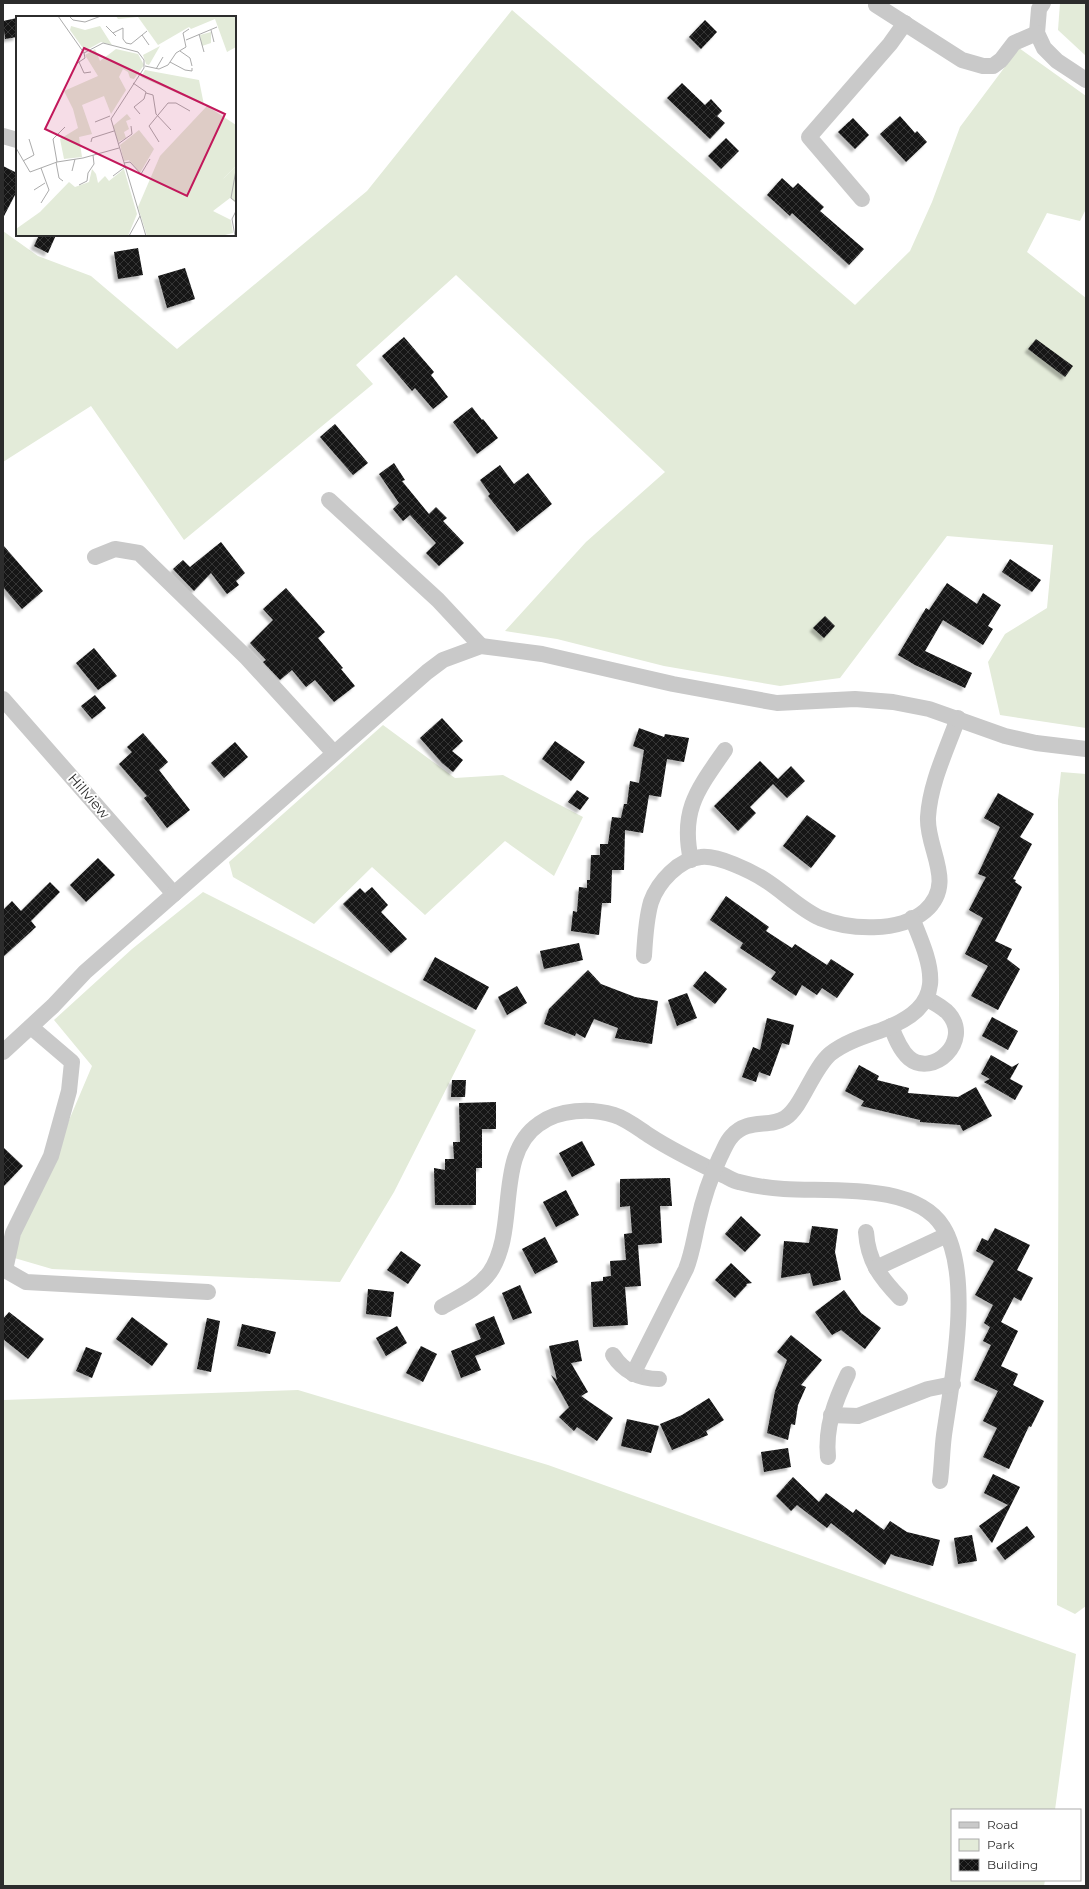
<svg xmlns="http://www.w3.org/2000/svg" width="1089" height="1889" viewBox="0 0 1089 1889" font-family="Montserrat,sans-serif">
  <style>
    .green { fill: #e3ebd9 }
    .building { fill: url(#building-cross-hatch); filter: url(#shadow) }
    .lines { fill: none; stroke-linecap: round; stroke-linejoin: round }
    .minor { stroke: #c9c9c9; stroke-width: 16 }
    .labels { text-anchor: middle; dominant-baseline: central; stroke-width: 4; stroke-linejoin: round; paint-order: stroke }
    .street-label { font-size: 14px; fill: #2c2c2c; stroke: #fff }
    .inset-road { fill: none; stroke: #ababab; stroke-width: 1 }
    .view { fill: #c2185b; fill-opacity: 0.15; stroke: #c2185b; stroke-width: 2 }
    .inset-edge { fill: none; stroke: #2c2c2c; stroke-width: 2 }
  </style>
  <defs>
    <pattern id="building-cross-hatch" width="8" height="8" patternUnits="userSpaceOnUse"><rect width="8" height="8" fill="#131313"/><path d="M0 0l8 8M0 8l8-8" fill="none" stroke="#363636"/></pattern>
    <filter id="shadow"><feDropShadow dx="-3.5" dy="3.5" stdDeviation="1" flood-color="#0004"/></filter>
  </defs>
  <rect width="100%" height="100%" fill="#fff"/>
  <!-- green -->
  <g class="green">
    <path d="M 1060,3 L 1086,3 L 1086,56 L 1058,30 Z"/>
    <path d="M 512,10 L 855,305 L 910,251 L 932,202 L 960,127 L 1019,48 L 1086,96 L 1086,209 L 1080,221 L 1047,213 L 1027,252 L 1086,298 L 1086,728 L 1000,715 L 988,662 L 1005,634 L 1047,608 L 1053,545 L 947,536 L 840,678 L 780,686 L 664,666 L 557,639 L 505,631 L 586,542 L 665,472 L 456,275 L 356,365 L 373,384 L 184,540 L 91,406 L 3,462 L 3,231 L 38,256 L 91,276 L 177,349 L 367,191 Z"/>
    <path d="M 383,725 L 455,778 L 503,775 L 583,817 L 554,876 L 505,841 L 425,915 L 372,867 L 314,924 L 233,877 L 229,862 Z"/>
    <path d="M 1061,772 L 1086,774 L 1086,1606 L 1075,1614 L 1057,1605 L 1059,993 L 1058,800 Z"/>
    <path d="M 203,892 L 476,1030 L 394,1192 L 340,1282 L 52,1269 L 11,1257 L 92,1066 L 54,1020 L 132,949 Z"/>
    <path d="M 298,1390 L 548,1465 L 1076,1654 L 1055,1810 L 952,1810 L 952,1880 L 1045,1880 L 1044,1886 L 3,1886 L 3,1400 Z"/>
  </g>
  <!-- building -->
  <g class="building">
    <path d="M 17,18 L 17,37 L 5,39 L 3,21 Z"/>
    <path d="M 705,20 L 717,32 L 701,49 L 689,37 Z"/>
    <path d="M 682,83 L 705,105 L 711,99 L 722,111 L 717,116 L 725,123 L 710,139 L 667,98 Z"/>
    <path d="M 900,116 L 915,133 L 917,131 L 927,142 L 906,162 L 880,134 Z"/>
    <path d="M 853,118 L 869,135 L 855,149 L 838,132 Z"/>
    <path d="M 726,138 L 739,151 L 721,169 L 708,156 Z"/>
    <path d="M 3,166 L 17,173 L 17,191 L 3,218 Z"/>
    <path d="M 782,178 L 793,188 L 798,183 L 824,207 L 820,211 L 864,249 L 849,265 L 792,213 L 790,216 L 767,195 Z"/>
    <path d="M 39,235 L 56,235 L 48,253 L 34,246 Z"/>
    <path d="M 138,248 L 143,275 L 118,279 L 114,252 Z"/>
    <path d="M 185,268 L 195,299 L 167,308 L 158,276 Z"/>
    <path d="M 404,337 L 434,372 L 431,375 L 448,397 L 433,409 L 415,388 L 412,391 L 382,356 Z"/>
    <path d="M 1036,339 L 1073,366 L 1065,377 L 1028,349 Z"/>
    <path d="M 472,407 L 482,420 L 483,419 L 498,438 L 477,454 L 453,422 Z"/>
    <path d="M 335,424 L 368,463 L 353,475 L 320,437 Z"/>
    <path d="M 394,463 L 405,480 L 402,481 L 429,514 L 436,507 L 447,518 L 443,521 L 464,543 L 439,566 L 426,553 L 436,543 L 410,515 L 403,521 L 393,509 L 399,503 L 379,474 Z"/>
    <path d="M 500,465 L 514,484 L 528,473 L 552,504 L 517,532 L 488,496 L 490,494 L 480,480 Z"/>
    <path d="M 221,542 L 245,573 L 236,581 L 239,585 L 227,594 L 211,573 L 194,591 L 173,569 L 183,560 L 190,567 Z"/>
    <path d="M 3,545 L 43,591 L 22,609 L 3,587 Z"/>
    <path d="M 1010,559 L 1041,580 L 1032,592 L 1002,572 Z"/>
    <path d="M 947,583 L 977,604 L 983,593 L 1001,605 L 988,626 L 993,629 L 983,645 L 943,620 L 925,651 L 972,673 L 965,688 L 915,665 L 898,655 L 926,608 L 929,610 Z"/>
    <path d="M 286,588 L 325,632 L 318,638 L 343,668 L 341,669 L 355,686 L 334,702 L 315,680 L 306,687 L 292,670 L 280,680 L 263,662 L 266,660 L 250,643 L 273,620 L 263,609 Z"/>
    <path d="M 825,616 L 835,626 L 824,638 L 813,628 Z"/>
    <path d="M 94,648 L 117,676 L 98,690 L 76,663 Z"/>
    <path d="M 95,695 L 106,708 L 92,719 L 81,706 Z"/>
    <path d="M 442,718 L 463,741 L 452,751 L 463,760 L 453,772 L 442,763 L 420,738 Z"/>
    <path d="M 639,728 L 664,737 L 665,734 L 689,738 L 684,762 L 667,759 L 661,797 L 649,795 L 643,833 L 625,830 L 624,870 L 612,870 L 611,903 L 602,903 L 599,935 L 571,931 L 573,911 L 577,912 L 579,887 L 587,888 L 587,880 L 590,880 L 591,855 L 600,855 L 600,844 L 608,844 L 612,817 L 621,818 L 624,804 L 627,804 L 630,781 L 639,783 L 644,750 L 633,746 Z"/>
    <path d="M 143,733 L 168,762 L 159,770 L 190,810 L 167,828 L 144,798 L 147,796 L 119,764 L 132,752 L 127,747 Z"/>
    <path d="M 555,741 L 585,762 L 571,781 L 542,759 Z"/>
    <path d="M 235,742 L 248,757 L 224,778 L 211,763 Z"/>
    <path d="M 760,761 L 778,779 L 791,766 L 805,781 L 787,798 L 773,784 L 750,807 L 756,813 L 738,831 L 714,806 Z"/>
    <path d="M 577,790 L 589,798 L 580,810 L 568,802 Z"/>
    <path d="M 998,793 L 1034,814 L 1020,837 L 1032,844 L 1013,879 L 1016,880 L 1015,882 L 1022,887 L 995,941 L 1012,949 L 1007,959 L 1020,969 L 998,1010 L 971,996 L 988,966 L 965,954 L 983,918 L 969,910 L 986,877 L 978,874 L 1000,827 L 984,818 Z"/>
    <path d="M 807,815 L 836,836 L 811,868 L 783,846 Z"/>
    <path d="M 98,858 L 115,875 L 86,902 L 70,885 Z"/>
    <path d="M 50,882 L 60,892 L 31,921 L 36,927 L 3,957 L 3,910 L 12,901 L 21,911 Z"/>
    <path d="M 372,887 L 388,905 L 381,912 L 407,939 L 391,953 L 343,904 L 360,888 L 365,893 Z"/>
    <path d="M 726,896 L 769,927 L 766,931 L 792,948 L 795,944 L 827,965 L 831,959 L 854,974 L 837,998 L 822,988 L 817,995 L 802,985 L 796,996 L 771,979 L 776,972 L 740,948 L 743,943 L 710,920 Z"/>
    <path d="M 579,943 L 583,960 L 544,969 L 540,951 Z"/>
    <path d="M 435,957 L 489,987 L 476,1010 L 423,980 Z"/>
    <path d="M 588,970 L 601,984 L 635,997 L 658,1001 L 652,1044 L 615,1038 L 618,1028 L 594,1019 L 585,1038 L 576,1033 L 575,1036 L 544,1024 L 549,1009 Z"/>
    <path d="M 705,971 L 727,989 L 715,1004 L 693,986 Z"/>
    <path d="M 517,986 L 527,1003 L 507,1015 L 498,997 Z"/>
    <path d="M 687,993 L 697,1018 L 677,1026 L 668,1000 Z"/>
    <path d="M 992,1017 L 1018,1031 L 1008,1050 L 982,1036 Z"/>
    <path d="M 767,1018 L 794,1025 L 789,1045 L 782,1043 L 770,1076 L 759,1072 L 756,1082 L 742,1077 L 753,1047 L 760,1050 Z"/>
    <path d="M 991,1055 L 1012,1067 L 1019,1063 L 1010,1079 L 1023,1086 L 1015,1100 L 984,1082 L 990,1079 L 981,1074 Z"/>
    <path d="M 859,1065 L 879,1076 L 877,1080 L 909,1088 L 908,1093 L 958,1097 L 976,1087 L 992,1116 L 963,1131 L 960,1125 L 920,1122 L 920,1120 L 861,1106 L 864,1101 L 845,1091 Z"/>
    <path d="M 452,1080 L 466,1080 L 465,1097 L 451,1097 Z"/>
    <path d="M 496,1102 L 496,1129 L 482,1129 L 482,1168 L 476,1168 L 476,1205 L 435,1205 L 434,1168 L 445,1170 L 445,1159 L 454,1159 L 453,1142 L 460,1142 L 459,1103 Z"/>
    <path d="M 582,1141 L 595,1165 L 572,1177 L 559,1153 Z"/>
    <path d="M 3,1147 L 23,1166 L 3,1187 Z"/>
    <path d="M 670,1178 L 672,1206 L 660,1206 L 662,1243 L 638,1245 L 641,1286 L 625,1287 L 628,1325 L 593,1327 L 591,1282 L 603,1281 L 603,1277 L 611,1276 L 610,1261 L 626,1260 L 624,1234 L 632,1233 L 630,1206 L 620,1207 L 620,1179 Z"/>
    <path d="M 566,1190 L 579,1215 L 556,1227 L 543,1202 Z"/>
    <path d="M 741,1216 L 761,1235 L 745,1252 L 725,1234 Z"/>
    <path d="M 812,1226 L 838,1229 L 835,1252 L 841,1280 L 813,1286 L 810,1273 L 781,1278 L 784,1241 L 809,1243 Z"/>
    <path d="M 995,1228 L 1030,1245 L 1017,1270 L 1033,1278 L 1021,1301 L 1014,1297 L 1001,1322 L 1018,1331 L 1001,1366 L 1018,1374 L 1013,1385 L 1044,1401 L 1031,1427 L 1029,1426 L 1009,1469 L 983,1457 L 997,1428 L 983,1421 L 998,1391 L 974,1380 L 991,1345 L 983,1341 L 990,1327 L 984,1323 L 993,1305 L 975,1295 L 994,1261 L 976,1251 L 982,1238 L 988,1241 Z"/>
    <path d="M 545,1237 L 558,1262 L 535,1274 L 522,1249 Z"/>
    <path d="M 401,1251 L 421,1265 L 408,1284 L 387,1270 Z"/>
    <path d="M 731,1263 L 752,1283 L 746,1284 L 747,1285 L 735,1298 L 715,1280 Z"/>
    <path d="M 520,1285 L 532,1313 L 513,1320 L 502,1293 Z"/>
    <path d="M 368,1289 L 394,1292 L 391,1317 L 366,1314 Z"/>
    <path d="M 844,1290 L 861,1313 L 881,1328 L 865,1349 L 841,1330 L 832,1335 L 815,1312 Z"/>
    <path d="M 9,1312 L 44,1339 L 28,1359 L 3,1339 L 3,1319 Z"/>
    <path d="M 494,1316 L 505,1344 L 475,1356 L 481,1370 L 461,1378 L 451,1351 L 481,1339 L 475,1324 Z"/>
    <path d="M 132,1317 L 168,1344 L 152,1366 L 116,1339 Z"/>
    <path d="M 207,1318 L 220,1321 L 211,1372 L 197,1369 Z"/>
    <path d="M 242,1324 L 276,1332 L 270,1354 L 237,1346 Z"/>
    <path d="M 397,1326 L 407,1343 L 386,1356 L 376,1338 Z"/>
    <path d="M 791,1335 L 822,1360 L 801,1385 L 806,1387 L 798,1405 L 795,1425 L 791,1424 L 788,1440 L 767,1433 L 775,1391 L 787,1360 L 777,1352 Z"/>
    <path d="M 578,1340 L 582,1361 L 571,1363 L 588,1392 L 581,1396 L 613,1418 L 597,1441 L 577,1427 L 574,1431 L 559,1417 L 569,1407 L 551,1375 L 557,1380 L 549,1346 Z"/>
    <path d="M 421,1346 L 437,1354 L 423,1382 L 406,1373 Z"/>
    <path d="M 86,1347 L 102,1353 L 92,1378 L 76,1371 Z"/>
    <path d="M 709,1398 L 724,1420 L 706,1431 L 708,1435 L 672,1450 L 660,1424 L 682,1415 Z"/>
    <path d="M 627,1419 L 659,1426 L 651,1453 L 621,1446 Z"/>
    <path d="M 788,1448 L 791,1467 L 764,1472 L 761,1452 Z"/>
    <path d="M 993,1474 L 1020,1487 L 992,1543 L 979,1526 L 1008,1505 L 984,1493 Z"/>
    <path d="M 793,1477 L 819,1502 L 826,1493 L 853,1513 L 856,1509 L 884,1530 L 890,1521 L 907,1532 L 940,1540 L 933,1566 L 895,1556 L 891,1554 L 885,1565 L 831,1523 L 827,1528 L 797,1505 L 791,1511 L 776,1496 Z"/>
    <path d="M 1027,1526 L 1035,1537 L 1005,1560 L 996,1548 Z"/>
    <path d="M 972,1535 L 977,1561 L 958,1564 L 954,1538 Z"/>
  </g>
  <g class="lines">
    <!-- minor -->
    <g class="minor">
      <path d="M 1043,3 L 1039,9 L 1037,33 L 1044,48 L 1057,61 L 1086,80"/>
      <path d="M 876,5 L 962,60 L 983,66 L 993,66 L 1001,60 L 1014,43 L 1037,33"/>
      <path d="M 3,136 L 17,140"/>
      <path d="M 862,199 L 809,137 L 890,44 L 905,23"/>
      <path d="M 329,500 L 438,600 L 481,646"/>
      <path d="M 95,557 L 115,549 L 139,553 L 247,658 L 334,753"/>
      <path d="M 3,699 L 174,894"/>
      <path d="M 691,860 C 680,810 698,789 725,750"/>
      <path d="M 644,956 C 645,938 646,919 651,902 C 658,882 679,859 701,857 C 718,855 751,871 765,880 C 784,892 800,909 820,918 C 849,930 899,933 925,911 C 957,883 926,849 928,817 C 930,783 947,749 958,718"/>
      <path d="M 891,1026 C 895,1037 900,1050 909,1058 C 933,1078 972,1041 949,1014 C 943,1007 935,1003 927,999"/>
      <path d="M 31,1027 L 72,1062 L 69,1091 L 51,1156 L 13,1233 L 5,1270 L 26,1282 L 208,1292"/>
      <path d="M 3,1052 L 53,1006 L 85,972 L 427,672 L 443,660 L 481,646 L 542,654 L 673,684 L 777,703 L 855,699 L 893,702 L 929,709 L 1005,736 L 1036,743 L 1086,749"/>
      <path d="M 866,1232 C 868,1262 881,1278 900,1298"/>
      <path d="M 876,1268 L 947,1235"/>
      <path d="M 442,1307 C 459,1297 478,1289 490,1272 C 519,1229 494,1155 539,1124 C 559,1109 591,1108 614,1115 C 627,1119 639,1129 650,1136 C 673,1151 698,1163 723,1175 C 728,1177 733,1181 739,1182 C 754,1186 769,1188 784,1189 C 830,1192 915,1182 943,1227 C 973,1276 952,1380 944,1435 C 942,1450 942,1466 940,1481"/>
      <path d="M 613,1355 C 624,1372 639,1379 659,1379"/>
      <path d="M 633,1374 L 686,1269 C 692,1254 694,1239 698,1222 C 703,1199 710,1178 720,1157 C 724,1150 726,1142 732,1136 C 748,1118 769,1128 785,1118 C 802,1107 812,1070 830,1054 C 845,1042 865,1036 882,1030 C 948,1005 934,971 912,918"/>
      <path d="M 831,1415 L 858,1416 L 928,1389 L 953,1384"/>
      <path d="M 828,1457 C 825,1427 835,1401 848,1374"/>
    </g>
  </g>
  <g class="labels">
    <!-- street labels -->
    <g class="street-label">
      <text transform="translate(89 796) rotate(49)">Hillview</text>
    </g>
  </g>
  <!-- overview -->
  <g transform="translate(16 16)">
    <rect width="220" height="220" fill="#fff"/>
    <path d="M 100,0 L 220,0 L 220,31 L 211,36 L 199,3 L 175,13 L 173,11 L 142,29 L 122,1 L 102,3 ZM 55,10 L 69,14 L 84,10 L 96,29 L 85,26 L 69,35 L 54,14 ZM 195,16 L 195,27 L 186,30 L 184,19 ZM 144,30 L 133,49 L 130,48 L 127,39 ZM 79,33 L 84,45 L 100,33 L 122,38 L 128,49 L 118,63 L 114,62 L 112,56 L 107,53 L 103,61 L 110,74 L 95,98 L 88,80 L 66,89 L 76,118 L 63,121 L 66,141 L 48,143 L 44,123 L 62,112 L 57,93 L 48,75 L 82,60 L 69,39 ZM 129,54 L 183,64 L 188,89 L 125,61 ZM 191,90 L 220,109 L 220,150 L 208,162 L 197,195 L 215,204 L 217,217 L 205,220 L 131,220 L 122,191 L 144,140 ZM 111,98 L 115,103 L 110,105 L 113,113 L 108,116 L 110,122 L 102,126 L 97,110 ZM 123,114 L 138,133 L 124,157 L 113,144 L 108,145 L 104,129 ZM 76,153 L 80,158 L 82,167 L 89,160 L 93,165 L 108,153 L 121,198 L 112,220 L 0,220 L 0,213 L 24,196 L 53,166 L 59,171 L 73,166 Z" fill="#e3ebd9"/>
    <path d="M 220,150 L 220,187 L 214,182 L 197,195 L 187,183 Z" fill="#e3ebd9"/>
    <path class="inset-road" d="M 42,0 L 68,37 L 87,27 L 122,36 L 128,44 L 128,52 L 95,103 L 130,220M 53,0 L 57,4 L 69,6 L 85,0M 90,10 L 100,20M 195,14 L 198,26M 97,17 L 107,12 L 107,23 L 110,27 L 115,28 L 131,15M 183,18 L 188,36M 126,19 L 133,29M 170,24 L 201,11M 164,35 L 174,42 L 176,50M 63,46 L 68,57 L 75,56M 154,46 L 169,54 L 176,55 L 176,52M 60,48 L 69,42 L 68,37M 129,50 L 143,53 L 152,49 L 160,37 L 170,31 L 167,17 L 173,13M 140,53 L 147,41M 117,67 L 130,76 L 128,83 L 118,91 L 124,98M 130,77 L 137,79 L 140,98 L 155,114M 79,106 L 94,100M 75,126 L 76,122 L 98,115M 143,126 L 133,110 L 152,87 L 160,87 L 174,95M 102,128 L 116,118 L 115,110M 0,132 L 14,156 L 41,146 L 67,142 L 103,132M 7,145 L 18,139 L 13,123M 40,146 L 43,162 L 47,165M 41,146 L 37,123 L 49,111M 108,147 L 114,146 L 125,158 L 134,143M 220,154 L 215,182 L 220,186M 56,155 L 59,143M 97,160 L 109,151M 63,169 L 71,165 L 72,157 L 78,148 L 77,139M 18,174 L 29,167M 25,187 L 33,174 L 25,152M 113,220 L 124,200M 219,220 L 216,203 L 220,195"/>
    <path class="view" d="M 68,32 L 209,98 L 171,180 L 29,113 Z"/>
    <rect width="220" height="220" class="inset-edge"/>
  </g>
  <!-- border -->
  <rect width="1089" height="1889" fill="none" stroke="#2c2c2c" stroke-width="8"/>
  <!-- legend -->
  <rect x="951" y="1809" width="130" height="72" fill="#ffffff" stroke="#ababab"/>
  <rect x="959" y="1822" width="20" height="6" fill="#c9c9c9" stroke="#ababab"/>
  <text x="987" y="1829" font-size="12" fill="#2c2c2c">Road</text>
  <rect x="959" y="1839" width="20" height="12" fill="#e3ebd9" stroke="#ababab"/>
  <text x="987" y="1849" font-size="12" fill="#2c2c2c">Park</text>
  <rect x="959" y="1859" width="20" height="12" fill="url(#building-cross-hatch)" stroke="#ababab"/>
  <text x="987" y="1869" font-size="12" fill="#2c2c2c">Building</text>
</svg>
